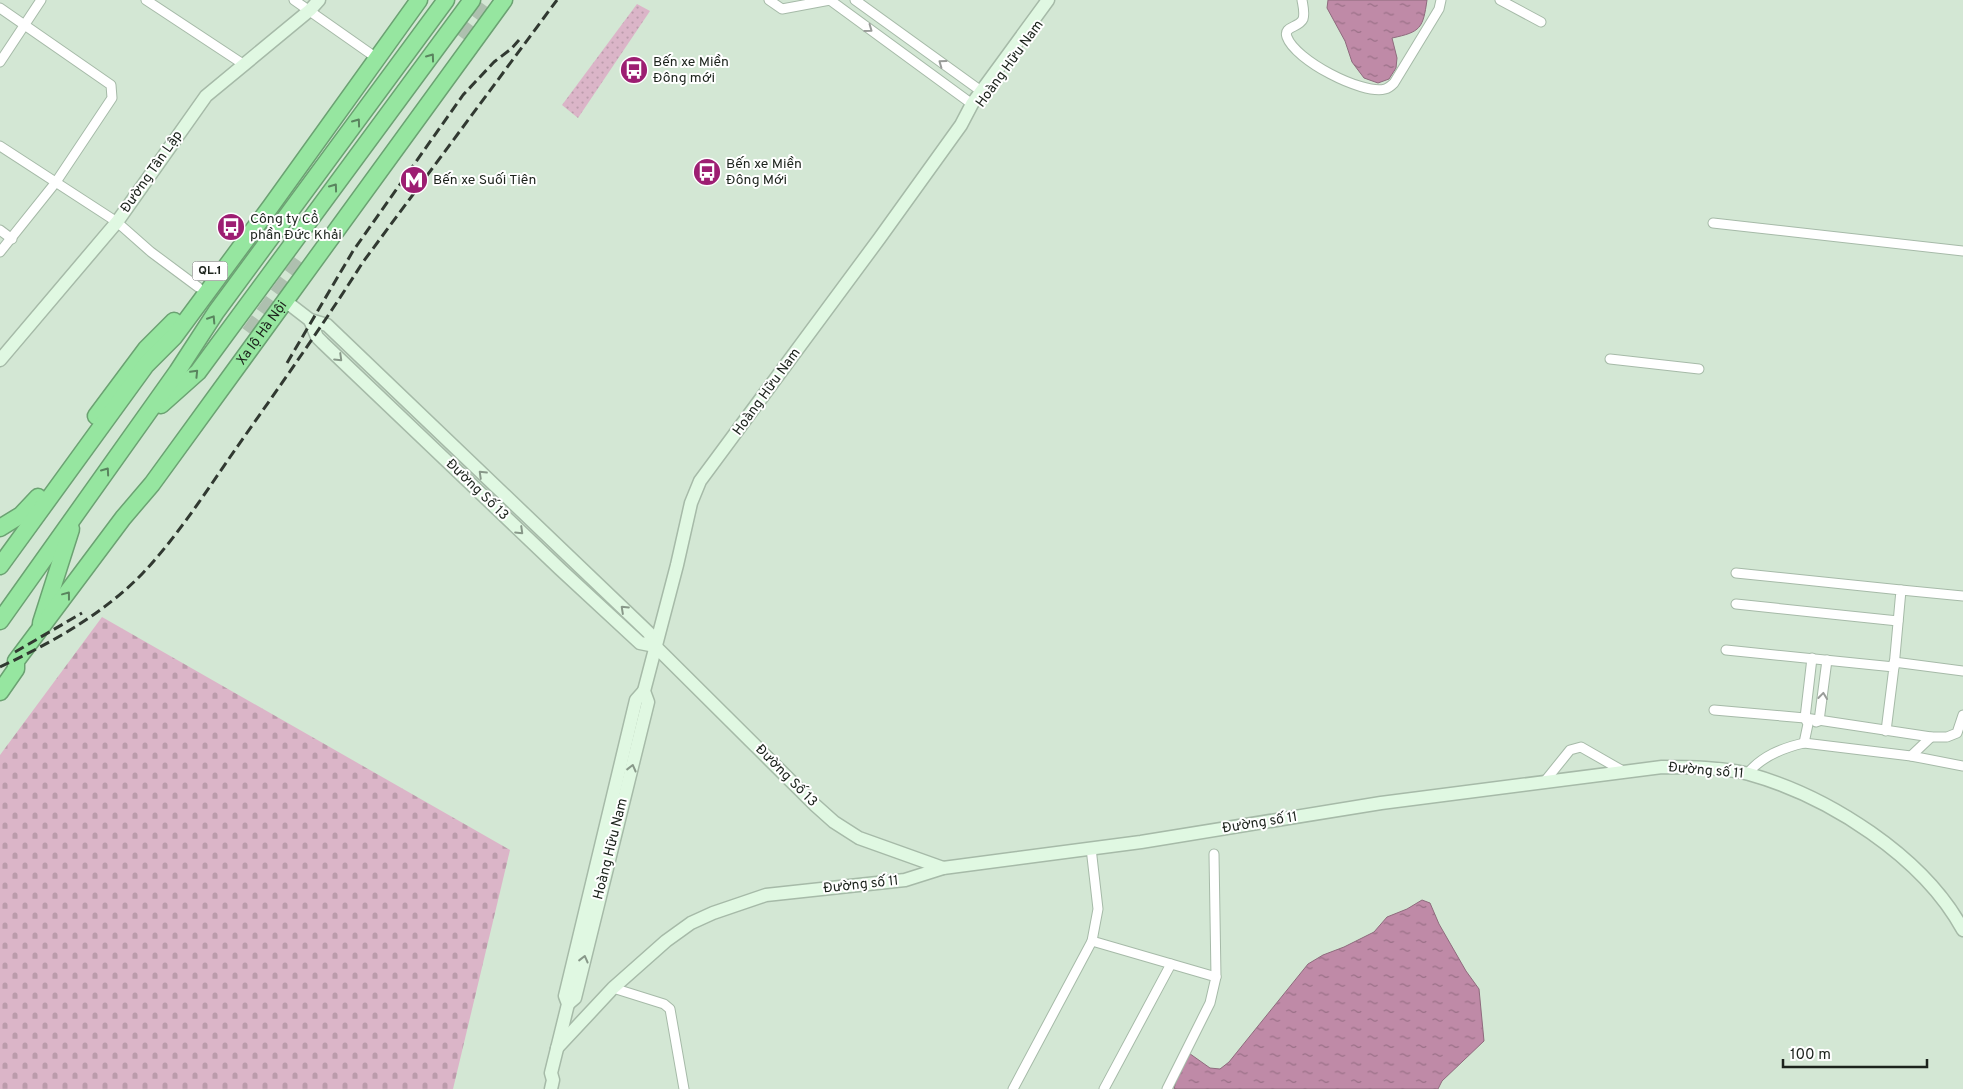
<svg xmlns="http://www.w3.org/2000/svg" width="1963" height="1089" viewBox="0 0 1963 1089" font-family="Overpass,sans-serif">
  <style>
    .grass { fill: url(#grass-dots) }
    .cemetery { fill: url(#cemetery-stones) }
    .water { fill: url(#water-ripples); stroke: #8e6b7d }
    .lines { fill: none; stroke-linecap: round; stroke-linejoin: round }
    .highway-tunnel { stroke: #aec0af; stroke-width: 16; stroke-dasharray: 16 8; stroke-linecap: butt }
    .street-casing { stroke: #a6baa8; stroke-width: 11 }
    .secondary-casing { stroke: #a6baa8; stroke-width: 15 }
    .highway-casing { stroke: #6ba272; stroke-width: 19 }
    .street { stroke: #fff; stroke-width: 9 }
    .secondary { stroke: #e0f8e2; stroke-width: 12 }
    .highway { stroke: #96e6a0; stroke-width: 16 }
    .rail { stroke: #313931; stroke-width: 3; stroke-dasharray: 10 5; stroke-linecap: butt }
    .oneway { stroke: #999c99 }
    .oneway2 { stroke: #59845e }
    .oneway3 { stroke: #889889 }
    .labels { text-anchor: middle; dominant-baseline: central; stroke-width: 4; stroke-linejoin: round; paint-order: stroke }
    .shield { fill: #fff; stroke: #606560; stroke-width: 1 }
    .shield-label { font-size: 12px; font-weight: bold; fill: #1c231c }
    .poi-label { font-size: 14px; fill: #1c231c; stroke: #fff; text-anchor: start }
    .street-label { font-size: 14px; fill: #1c231c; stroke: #fff }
  </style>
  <defs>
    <pattern id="grass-dots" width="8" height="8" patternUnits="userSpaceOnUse" patternTransform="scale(1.25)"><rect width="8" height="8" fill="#dbb5c8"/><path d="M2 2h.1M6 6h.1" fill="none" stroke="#bb9bab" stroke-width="1.8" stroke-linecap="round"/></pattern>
    <pattern id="cemetery-stones" width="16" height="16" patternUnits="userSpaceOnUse" patternTransform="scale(1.25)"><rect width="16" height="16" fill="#dbb5c8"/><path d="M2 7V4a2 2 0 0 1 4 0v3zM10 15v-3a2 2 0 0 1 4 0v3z" fill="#bb9bab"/></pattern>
    <pattern id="water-ripples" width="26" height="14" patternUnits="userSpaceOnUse" patternTransform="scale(1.25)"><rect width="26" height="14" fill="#bf8aa7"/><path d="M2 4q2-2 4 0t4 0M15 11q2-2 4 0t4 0" fill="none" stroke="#9a7087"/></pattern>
  </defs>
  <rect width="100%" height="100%" fill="#d3e7d4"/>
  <!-- grass -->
  <path class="grass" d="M 637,4 L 650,11 L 578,118 L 562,105 Z"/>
  <!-- cemetery -->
  <path class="cemetery" d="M 102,617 L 510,850 L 453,1089 L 0,1089 L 0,755 Z"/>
  <!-- water -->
  <g class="water">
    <path d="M 1328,0 L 1427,0 C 1423,28 1421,32 1392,38 L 1397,58 L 1396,68 L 1389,79 L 1378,83 L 1364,78 L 1352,62 L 1345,41 L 1327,8 Z"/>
    <path d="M 1422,900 L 1430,903 L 1439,924 L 1466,971 L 1479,989 L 1484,1041 L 1442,1081 L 1438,1089 L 1174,1089 L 1180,1065 L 1186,1051 L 1210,1068 L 1220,1069 L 1229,1062 L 1308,964 L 1323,955 L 1344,947 L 1374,932 L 1387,917 L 1407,909 Z"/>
  </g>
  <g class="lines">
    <!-- highway-tunnel -->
    <g class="highway-tunnel">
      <path d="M 462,38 L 490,0"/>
      <path d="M 249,333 L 305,256"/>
    </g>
    <defs>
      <g id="street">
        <path d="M 146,0 L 243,64"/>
        <path d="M 294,0 L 378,59"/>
        <path d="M 769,0 L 782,9 L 830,0 L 972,104"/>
        <path d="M 855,0 L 981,91"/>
        <path d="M 1302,0 C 1303,6 1305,13 1303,19 C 1299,28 1283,26 1287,37 C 1295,60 1362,95 1385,89 C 1389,88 1391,86 1394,83 L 1439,9 L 1441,0"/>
        <path d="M 1500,0 L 1541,22"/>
        <path d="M 0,8 L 111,85 L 112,98 L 56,182 L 0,252"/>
        <path d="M 0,62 L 41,0"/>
        <path d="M 0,146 L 117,222 L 151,252 L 198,287"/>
        <path d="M 1713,223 L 1963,251"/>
        <path d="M 0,230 L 12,239"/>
        <path d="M 1610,359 L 1699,369"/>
        <path d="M 1736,573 L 1901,590 L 1894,667"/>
        <path d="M 1901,590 L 1963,596"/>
        <path d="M 1736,604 L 1898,621"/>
        <path d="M 1726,650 L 1894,667 L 1886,731"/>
        <path d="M 1894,662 L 1963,671"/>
        <path d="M 1714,710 L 1805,718 L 1931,737 L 1947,737 L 1957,733 L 1963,715"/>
        <path d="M 1816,722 L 1819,721 L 1827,660"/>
        <path d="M 1804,743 L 1808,724 L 1805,718 L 1812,658"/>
        <path d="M 1911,756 L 1931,737"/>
        <path d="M 1747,774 C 1762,756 1782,748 1804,743 L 1911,756 L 1963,766"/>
        <path d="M 1545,781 L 1570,750 L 1581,747 L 1623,771"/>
        <path d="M 1214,854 L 1216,977"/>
        <path d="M 1092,941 L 1216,977 L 1210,1003 L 1167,1089"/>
        <path d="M 613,988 L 664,1004 L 670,1009 L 684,1089"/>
        <path d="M 1013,1089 L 1092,941 L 1098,909 L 1091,848"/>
        <path d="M 1104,1089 L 1171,964"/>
      </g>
      <g id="secondary">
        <path d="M 284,300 L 310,320 L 327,325 L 649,633 L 655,646 L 815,805 L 834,822 L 859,838 L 943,868"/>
        <path d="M 310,320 L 317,337 L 323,343 L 560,569 L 640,643 L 655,646"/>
        <path d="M 0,360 L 117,222 L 206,96 L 310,10 L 319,0"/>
        <path d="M 568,1004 L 575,998 L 648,702 L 644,691 L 677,565 L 691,503 L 700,481 L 879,239 L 961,125 L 972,104 L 1048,0"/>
        <path d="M 557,1048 L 613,988 L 666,941 L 691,923 L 713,913 L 766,895 L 905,880 L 943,868 L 1141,842 L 1381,803 L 1662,767 C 1690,767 1721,767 1749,774 C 1828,796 1923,856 1963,930"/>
        <path d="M 551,1089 L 553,1080 L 551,1073 L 568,1004 L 565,996 L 636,700 L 644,691"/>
      </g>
      <g id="highway">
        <path d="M 161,405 L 198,372 L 472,0"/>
        <path d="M 96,416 L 146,349 L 174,321"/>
        <path d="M 0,528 L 21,515 L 38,497"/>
        <path d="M 0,566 L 146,365 L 174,337 L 271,206 L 419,0"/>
        <path d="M 0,621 L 177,372 L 216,312 L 446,0"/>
        <path d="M 41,623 L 71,529"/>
        <path id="s1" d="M 0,692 L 16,669 L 16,661 L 123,518 L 152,484 L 504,0"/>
      </g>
    </defs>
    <!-- street casing -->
    <use href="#street" class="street-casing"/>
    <!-- secondary casing -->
    <use href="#secondary" class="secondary-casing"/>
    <!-- highway casing -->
    <use href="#highway" class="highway-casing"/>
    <!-- street -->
    <use href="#street" class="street"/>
    <!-- secondary -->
    <use href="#secondary" class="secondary"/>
    <!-- highway -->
    <use href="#highway" class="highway"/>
    <!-- rail -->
    <g class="rail">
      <path d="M 287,363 L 353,251 L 463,95 L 494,62 L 511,49 L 519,40"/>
      <path d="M 15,652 L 82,613"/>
      <path d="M 0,667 C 51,643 102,615 142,574 C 178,536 207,490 237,447 C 280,386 323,325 363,262 L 557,0"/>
    </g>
  </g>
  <!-- one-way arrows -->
  <defs><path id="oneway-chevron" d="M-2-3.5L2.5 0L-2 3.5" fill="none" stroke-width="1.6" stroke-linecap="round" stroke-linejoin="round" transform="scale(1.25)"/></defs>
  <g class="oneway">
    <use href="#oneway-chevron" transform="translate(869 29) rotate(36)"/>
    <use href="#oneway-chevron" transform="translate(942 63) rotate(-144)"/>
    <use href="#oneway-chevron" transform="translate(1823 696) rotate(-83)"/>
  </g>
  <g class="oneway2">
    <use href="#oneway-chevron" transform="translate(431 57) rotate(-54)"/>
    <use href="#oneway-chevron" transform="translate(357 122) rotate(-54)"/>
    <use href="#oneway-chevron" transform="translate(334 187) rotate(-54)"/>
    <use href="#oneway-chevron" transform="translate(212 319) rotate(-57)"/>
    <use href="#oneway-chevron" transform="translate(195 373) rotate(-46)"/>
    <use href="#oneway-chevron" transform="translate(106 471) rotate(-55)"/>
    <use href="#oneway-chevron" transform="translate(67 595) rotate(-53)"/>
  </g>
  <g class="oneway3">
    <use href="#oneway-chevron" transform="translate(339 358) rotate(44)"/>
    <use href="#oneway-chevron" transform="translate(482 474) rotate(-136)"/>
    <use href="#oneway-chevron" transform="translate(520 531) rotate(44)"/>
    <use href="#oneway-chevron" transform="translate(624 609) rotate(-137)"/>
    <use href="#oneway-chevron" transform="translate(632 768) rotate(-76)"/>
    <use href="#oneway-chevron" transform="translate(584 959) rotate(-76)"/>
  </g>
  <!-- icons -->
  <defs>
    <symbol id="bus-disc" viewBox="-11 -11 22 22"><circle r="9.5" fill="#9d1e72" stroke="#fff"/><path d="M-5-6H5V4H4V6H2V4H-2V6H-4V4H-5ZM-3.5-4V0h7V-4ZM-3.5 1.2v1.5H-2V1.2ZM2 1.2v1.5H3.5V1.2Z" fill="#fff"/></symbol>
    <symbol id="metro-disc" viewBox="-11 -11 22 22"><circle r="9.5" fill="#9d1e72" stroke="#fff"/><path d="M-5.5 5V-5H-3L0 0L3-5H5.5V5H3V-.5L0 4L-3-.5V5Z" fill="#fff"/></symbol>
  </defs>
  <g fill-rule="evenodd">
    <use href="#bus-disc" x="618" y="54" width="32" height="32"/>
    <use href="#bus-disc" x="691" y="156" width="32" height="32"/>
    <use href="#metro-disc" x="398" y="164" width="32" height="32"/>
    <use href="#bus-disc" x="215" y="211" width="32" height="32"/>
  </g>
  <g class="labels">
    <!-- shield labels -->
    <rect class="shield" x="192.5" y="261.5" width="35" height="19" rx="4"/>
    <g class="shield-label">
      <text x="210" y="271">QL.1</text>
    </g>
    <!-- poi labels -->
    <g class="poi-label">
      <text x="653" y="62">Bến xe Miền<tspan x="653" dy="16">Đông mới</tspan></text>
      <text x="726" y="164">Bến xe Miền<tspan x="726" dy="16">Đông Mới</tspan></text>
      <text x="433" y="180">Bến xe Suối Tiên</text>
      <text x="250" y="219">Công ty Cổ<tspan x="250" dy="16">phần Đức Khải</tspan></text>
    </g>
    <!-- street labels -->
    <g class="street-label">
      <text transform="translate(1010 64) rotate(-54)">Hoàng Hữu Nam</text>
      <text transform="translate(152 172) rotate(-55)">Đường Tân Lập</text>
      <text stroke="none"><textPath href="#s1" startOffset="446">Xa lộ Hà Nội</textPath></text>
      <text transform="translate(767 392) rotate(-54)">Hoàng Hữu Nam</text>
      <text transform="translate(477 490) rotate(44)">Đường Số 13</text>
      <text transform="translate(1706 771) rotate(5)">Đường số 11</text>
      <text transform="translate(786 776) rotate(45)">Đường Số 13</text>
      <text transform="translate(1260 823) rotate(-9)">Đường số 11</text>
      <text transform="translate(611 849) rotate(-76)">Hoàng Hữu Nam</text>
      <text transform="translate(861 885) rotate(-6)">Đường số 11</text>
    </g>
  </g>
  <!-- scale -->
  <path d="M1783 1059v8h144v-8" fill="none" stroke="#1c231c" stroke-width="2.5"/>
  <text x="1790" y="1059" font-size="15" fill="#1c231c" stroke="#ffffff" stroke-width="4" paint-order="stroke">100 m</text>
</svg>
